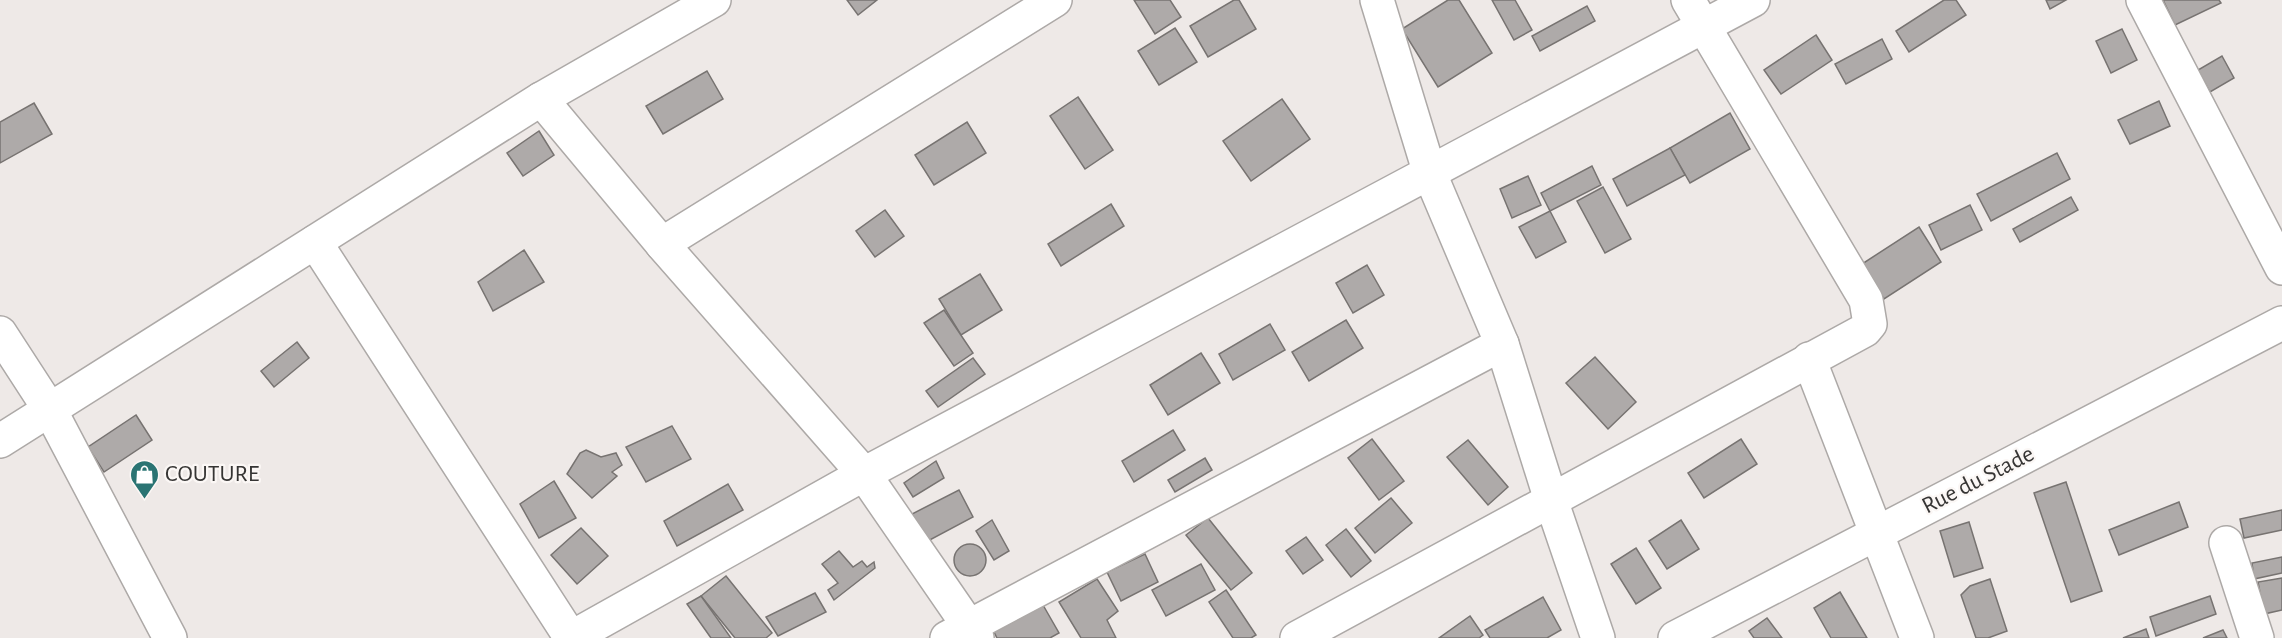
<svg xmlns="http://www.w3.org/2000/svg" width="2282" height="638" viewBox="0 0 2282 638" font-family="'Alegreya Sans',sans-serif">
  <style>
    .building { fill: #aeaaa9; stroke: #777371; stroke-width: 1.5 }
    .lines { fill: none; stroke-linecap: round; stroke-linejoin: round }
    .minor-casing { stroke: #ada9a7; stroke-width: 36 }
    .minor { stroke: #fff; stroke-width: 33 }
    .labels { text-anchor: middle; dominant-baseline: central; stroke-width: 4.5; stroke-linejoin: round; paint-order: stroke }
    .poi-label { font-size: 24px; fill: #363534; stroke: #fbf7f5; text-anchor: start }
    .street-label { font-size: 24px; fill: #363534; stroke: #fbf7f5 }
  </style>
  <rect width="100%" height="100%" fill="#eee9e7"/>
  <!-- building -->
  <g class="building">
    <path d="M 847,0 L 877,0 L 858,15 Z"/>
    <path d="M 1134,0 L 1170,0 L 1181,17 L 1155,34 Z"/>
    <path d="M 1234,0 L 1239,0 L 1256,29 L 1208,57 L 1190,26 Z"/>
    <path d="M 1448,0 L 1459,0 L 1492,53 L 1438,87 L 1402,29 Z"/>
    <path d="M 1492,0 L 1515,0 L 1532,30 L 1514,40 Z"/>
    <path d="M 1944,0 L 1956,0 L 1966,15 L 1909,52 L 1896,31 Z"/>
    <path d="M 2046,0 L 2066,0 L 2050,9 Z"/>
    <path d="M 2163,0 L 2219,0 L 2221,3 L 2175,25 Z"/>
    <path d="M 1587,6 L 1595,21 L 1540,51 L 1532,36 Z"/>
    <path d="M 1175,28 L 1197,62 L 1159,85 L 1138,51 Z"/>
    <path d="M 2122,29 L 2137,60 L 2111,73 L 2096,41 Z"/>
    <path d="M 1816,35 L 1832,60 L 1781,94 L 1764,70 Z"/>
    <path d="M 1882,39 L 1892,59 L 1846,84 L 1835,64 Z"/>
    <path d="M 2222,56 L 2234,78 L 2210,92 L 2198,70 Z"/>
    <path d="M 707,71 L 723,99 L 663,134 L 646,106 Z"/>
    <path d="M 1078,97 L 1113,150 L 1085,169 L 1050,116 Z"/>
    <path d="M 1282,99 L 1310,139 L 1251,181 L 1223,141 Z"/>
    <path d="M 2159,101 L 2170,126 L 2130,144 L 2118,120 Z"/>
    <path d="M 34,103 L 52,134 L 0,163 L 0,122 Z"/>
    <path d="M 1730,113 L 1750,149 L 1690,183 L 1670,148 Z"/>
    <path d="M 967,122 L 986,153 L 934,185 L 915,155 Z"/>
    <path d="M 539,131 L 554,155 L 523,176 L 507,153 Z"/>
    <path d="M 1670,148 L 1685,175 L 1627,206 L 1613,179 Z"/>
    <path d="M 2057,153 L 2070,179 L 1991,221 L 1977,194 Z"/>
    <path d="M 1592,166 L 1601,185 L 1550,211 L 1541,193 Z"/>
    <path d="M 1528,176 L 1541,205 L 1512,218 L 1500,189 Z"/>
    <path d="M 1603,187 L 1631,239 L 1605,253 L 1577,201 Z"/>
    <path d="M 2071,197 L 2078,210 L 2020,242 L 2013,229 Z"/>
    <path d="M 1111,204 L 1124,226 L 1061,266 L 1048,244 Z"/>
    <path d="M 1970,205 L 1982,230 L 1941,250 L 1929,225 Z"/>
    <path d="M 885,210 L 904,236 L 875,257 L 856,231 Z"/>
    <path d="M 1550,211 L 1566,242 L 1536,258 L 1519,227 Z"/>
    <path d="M 1919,227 L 1941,262 L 1884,299 L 1862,264 Z"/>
    <path d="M 524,250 L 544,282 L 493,311 L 478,282 Z"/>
    <path d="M 1367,265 L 1384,295 L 1353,313 L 1336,283 Z"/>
    <path d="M 980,274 L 1002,310 L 961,335 L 939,299 Z"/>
    <path d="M 944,310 L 973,353 L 954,366 L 924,323 Z"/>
    <path d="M 1346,320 L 1363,348 L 1309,381 L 1292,352 Z"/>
    <path d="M 1270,324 L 1285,350 L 1233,380 L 1219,354 Z"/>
    <path d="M 297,342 L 309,358 L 274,387 L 261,371 Z"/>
    <path d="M 1201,353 L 1220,383 L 1168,415 L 1150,385 Z"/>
    <path d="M 1595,357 L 1636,402 L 1608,429 L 1566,383 Z"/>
    <path d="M 973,358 L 985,374 L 938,407 L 926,391 Z"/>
    <path d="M 136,415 L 152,440 L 104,472 L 88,447 Z"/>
    <path d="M 672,426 L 691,459 L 646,482 L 626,447 Z"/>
    <path d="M 1173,430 L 1185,450 L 1134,482 L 1122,461 Z"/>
    <path d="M 1372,439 L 1404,481 L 1379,500 L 1348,458 Z"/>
    <path d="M 1741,439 L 1757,464 L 1704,498 L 1688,473 Z"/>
    <path d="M 1468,440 L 1508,487 L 1488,505 L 1447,457 Z"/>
    <path d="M 586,450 L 601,457 L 616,453 L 622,465 L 612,472 L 617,476 L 592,498 L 567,474 L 580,453 Z"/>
    <path d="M 1205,458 L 1212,470 L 1175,492 L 1168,480 Z"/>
    <path d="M 936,461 L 944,478 L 913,497 L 904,483 Z"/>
    <path d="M 554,481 L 576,518 L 539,538 L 520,504 Z"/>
    <path d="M 2066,482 L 2102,591 L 2071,602 L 2034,493 Z"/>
    <path d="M 728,484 L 743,510 L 677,546 L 664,521 Z"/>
    <path d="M 959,490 L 973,517 L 926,542 L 912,514 Z"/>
    <path d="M 1391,498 L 1412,523 L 1375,553 L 1355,528 Z"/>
    <path d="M 2179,502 L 2188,527 L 2119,555 L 2109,530 Z"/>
    <path d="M 2282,510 L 2282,530 L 2244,538 L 2240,519 Z"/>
    <path d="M 1208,518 L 1252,573 L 1231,590 L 1186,535 Z"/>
    <path d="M 992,520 L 1009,551 L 994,560 L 976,531 Z"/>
    <path d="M 1681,520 L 1699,549 L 1667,569 L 1649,541 Z"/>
    <path d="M 1969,522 L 1983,568 L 1954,577 L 1940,531 Z"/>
    <path d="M 581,528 L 608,556 L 577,584 L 551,555 Z"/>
    <path d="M 1346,529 L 1371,561 L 1351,577 L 1326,545 Z"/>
    <path d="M 1306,537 L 1323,560 L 1303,574 L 1286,551 Z"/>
    <circle cx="970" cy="560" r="16"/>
    <path d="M 1636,548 L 1661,588 L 1636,604 L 1611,564 Z"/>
    <path d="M 839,551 L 853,567 L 862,561 L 867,567 L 874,562 L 875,568 L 834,600 L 828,590 L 838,583 L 822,564 Z"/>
    <path d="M 1145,554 L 1158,582 L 1121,601 L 1107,572 Z"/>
    <path d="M 2282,557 L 2282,573 L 2254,579 L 2252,563 Z"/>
    <path d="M 1201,564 L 1215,590 L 1166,616 L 1152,590 Z"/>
    <path d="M 726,576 L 772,633 L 766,638 L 735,638 L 701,596 Z"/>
    <path d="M 2282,578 L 2282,610 L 2264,614 L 2258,582 Z"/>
    <path d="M 1097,579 L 1118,611 L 1107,620 L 1116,638 L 1081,638 L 1059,602 Z"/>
    <path d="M 1990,579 L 2007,631 L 1988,638 L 1976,638 L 1961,595 L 1970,586 Z"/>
    <path d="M 1226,590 L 1256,635 L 1251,638 L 1233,638 L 1209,602 Z"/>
    <path d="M 1840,592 L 1867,638 L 1831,638 L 1814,608 Z"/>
    <path d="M 815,593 L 826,612 L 778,636 L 766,617 Z"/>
    <path d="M 701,596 L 731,638 L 711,638 L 687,604 Z"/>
    <path d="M 2210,596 L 2216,614 L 2156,636 L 2150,617 Z"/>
    <path d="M 1543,597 L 1561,630 L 1547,638 L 1490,638 L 1485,630 Z"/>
    <path d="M 1043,605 L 1059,633 L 1050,638 L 997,638 L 994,632 Z"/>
    <path d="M 1470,616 L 1483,635 L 1479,638 L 1439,638 Z"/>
    <path d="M 1767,618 L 1782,638 L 1754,638 L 1749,631 Z"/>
    <path d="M 2146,629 L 2149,638 L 2123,638 Z"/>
    <path d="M 2223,630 L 2227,638 L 2203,638 Z"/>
  </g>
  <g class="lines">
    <defs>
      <g id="minor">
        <path d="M 1377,0 L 1430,174 L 1502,344 L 1551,500 L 1598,638"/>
        <path d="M 2143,0 L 2282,268"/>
        <path d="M 541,99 L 662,244 L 864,474 L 977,638"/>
        <path d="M 315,242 L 571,638"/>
        <path d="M 662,244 L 1055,0"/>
        <path d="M 0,333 L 50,410 L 170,638"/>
        <path d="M 1809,359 L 1917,638"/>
        <path d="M 0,441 L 541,99 L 714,0"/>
        <path d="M 2226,543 L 2257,638"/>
        <path d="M 571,638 L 864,474 L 1753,0"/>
        <path d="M 947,638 L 1502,344"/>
        <path d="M 1297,638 L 1865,330 L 1870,324 L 1866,300 L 1688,0"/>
        <path d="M 1675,638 L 2282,323"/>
      </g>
    </defs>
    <!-- minor casing -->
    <use href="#minor" class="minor-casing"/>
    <!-- minor -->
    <use href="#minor" class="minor"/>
  </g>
  <!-- icons -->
  <defs>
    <symbol id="shop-pin" viewBox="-11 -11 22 30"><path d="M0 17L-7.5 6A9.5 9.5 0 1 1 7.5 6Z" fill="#2a7473" stroke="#fbf7f5"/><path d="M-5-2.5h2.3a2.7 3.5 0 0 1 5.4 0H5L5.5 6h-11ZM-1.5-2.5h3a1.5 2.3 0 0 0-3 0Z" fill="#fff"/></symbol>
  </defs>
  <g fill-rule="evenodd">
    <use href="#shop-pin" x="128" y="458" width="33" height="45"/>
  </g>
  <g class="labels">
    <!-- poi labels -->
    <g class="poi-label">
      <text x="165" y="474">COUTURE</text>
    </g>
    <!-- street labels -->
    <g class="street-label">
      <text transform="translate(1978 480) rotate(-27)">Rue du Stade</text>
    </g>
  </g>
</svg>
